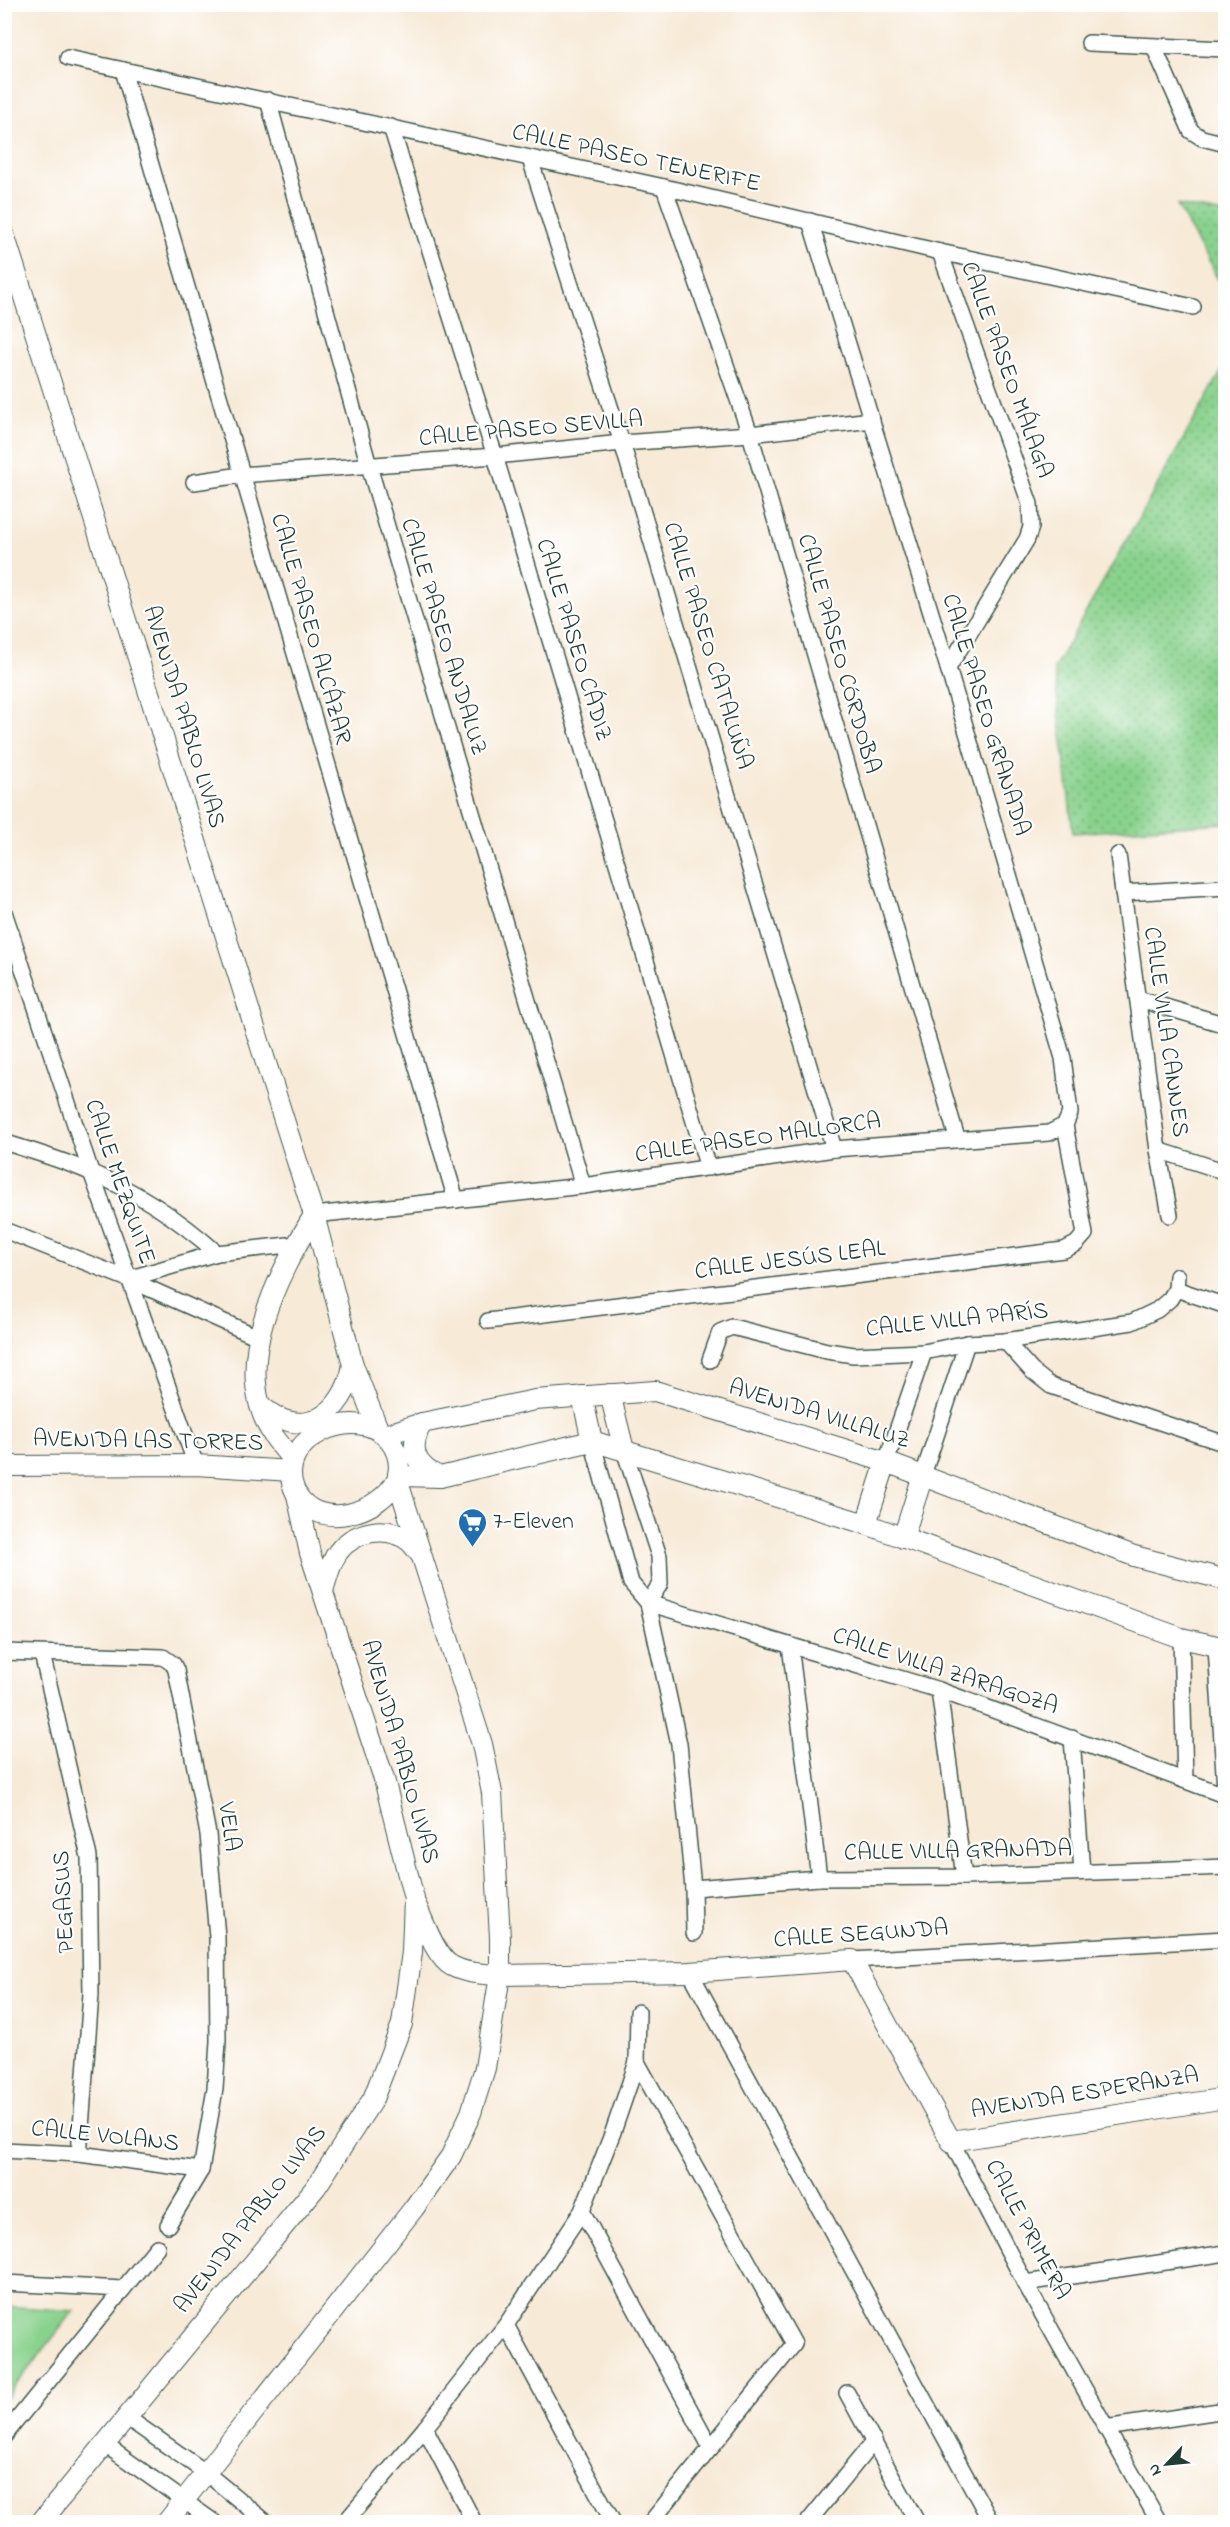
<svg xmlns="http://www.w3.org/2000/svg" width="1230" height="2527" viewBox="0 0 1230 2527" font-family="'Indie Flower',sans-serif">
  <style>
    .grass { fill: url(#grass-dots); stroke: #548860; stroke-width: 1.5 }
    .park { fill: #89d28d; stroke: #548860; stroke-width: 1.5 }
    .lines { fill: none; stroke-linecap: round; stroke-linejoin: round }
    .minor-casing { stroke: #3f574c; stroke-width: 18 }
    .tertiary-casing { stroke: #3f574c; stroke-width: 22 }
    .minor { stroke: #fff; stroke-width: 15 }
    .tertiary { stroke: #fff; stroke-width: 20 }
    .labels { text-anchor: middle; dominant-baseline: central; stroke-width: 4.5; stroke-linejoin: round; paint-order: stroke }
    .street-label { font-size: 24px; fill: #1f3d34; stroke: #fff }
    .poi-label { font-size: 24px; fill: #1f3d34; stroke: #fff; text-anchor: start }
  </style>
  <defs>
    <pattern id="grass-dots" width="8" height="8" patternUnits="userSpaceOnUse" patternTransform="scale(1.5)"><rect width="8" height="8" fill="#89d28d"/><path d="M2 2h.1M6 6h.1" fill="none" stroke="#6fac74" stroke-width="1.8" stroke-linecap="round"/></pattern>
  </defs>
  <rect width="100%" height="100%" fill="#fff"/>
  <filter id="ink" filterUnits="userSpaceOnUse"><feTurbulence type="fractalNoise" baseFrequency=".0167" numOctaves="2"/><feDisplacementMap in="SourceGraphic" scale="12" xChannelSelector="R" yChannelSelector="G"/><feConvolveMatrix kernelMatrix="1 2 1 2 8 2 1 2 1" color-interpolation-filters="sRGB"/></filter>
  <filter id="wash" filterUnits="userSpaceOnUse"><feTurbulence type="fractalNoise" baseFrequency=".008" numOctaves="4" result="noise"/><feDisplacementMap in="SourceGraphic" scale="24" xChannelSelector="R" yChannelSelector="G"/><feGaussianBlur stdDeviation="1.35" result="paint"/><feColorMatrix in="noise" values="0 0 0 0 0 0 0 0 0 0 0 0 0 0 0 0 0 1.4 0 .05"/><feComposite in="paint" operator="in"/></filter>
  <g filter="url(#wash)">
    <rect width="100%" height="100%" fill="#f7ead7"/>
    <!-- grass -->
    <g class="grass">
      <path d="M 1177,205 L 1225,214 L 1225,292 Z"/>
      <path d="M 1225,365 L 1225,823 L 1073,833 L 1054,669 Z"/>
    </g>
    <!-- park -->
    <path class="park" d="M 5,2306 L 74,2311 L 5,2399 L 4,2306 Z"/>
  </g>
  <g filter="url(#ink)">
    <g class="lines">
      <defs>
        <g id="minor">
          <path d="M 1089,43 L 1226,49"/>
          <path d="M 1154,47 L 1191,131 L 1202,138 L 1226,144"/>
          <path d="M 68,58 L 664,187 L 940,252 L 1193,307"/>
          <path d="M 123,70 L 456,1200"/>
          <path d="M 268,100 L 369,466 L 583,1186"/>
          <path d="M 391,127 L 495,456 L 708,1168"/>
          <path d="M 530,159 L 622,443 L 834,1149"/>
          <path d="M 664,187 L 750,434 L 957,1138"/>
          <path d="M 940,252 L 1030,504 L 1031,527 L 1027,539 L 948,668"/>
          <path d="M 194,482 L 241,475 L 495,456 L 622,443 L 750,434 L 872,420"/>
          <path d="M 1118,855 L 1158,1150 L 1170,1215"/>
          <path d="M 1123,893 L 1226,887"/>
          <path d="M 4,912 L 91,1172 L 196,1465"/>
          <path d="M 1138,999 L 1226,1025"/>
          <path d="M 4,1142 C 34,1152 64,1160 92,1173 C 138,1192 180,1220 217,1253"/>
          <path d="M 1158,1150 L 1226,1172"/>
          <path d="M 314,1215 L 583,1186 L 834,1149 L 1049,1133 L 1065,1125"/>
          <path d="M 4,1230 L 128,1279 L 260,1338"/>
          <path d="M 128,1279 L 217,1253 L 297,1244"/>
          <path d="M 1176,1289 L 1226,1306"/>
          <path d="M 488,1321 L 1064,1250 L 1076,1244 L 1085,1234 L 1065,1125 L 1070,1113 L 1063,1058 L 948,668 L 810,221"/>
          <path d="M 1005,1341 L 1032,1371 L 1051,1386 L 1226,1444"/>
          <path d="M 710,1360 L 720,1332 L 732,1327 L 827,1351 L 854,1355 L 924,1352 L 967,1343 L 1005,1341 L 1132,1322 L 1157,1310 L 1170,1299 L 1176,1289 L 1177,1276"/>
          <path d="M 592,1441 L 631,1583 L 648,1603 L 679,1744 L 693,1888 L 694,1933"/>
          <path d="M 624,1450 L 659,1556 L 660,1584 L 648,1603"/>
          <path d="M 886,1462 L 924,1352"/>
          <path d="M 923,1475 L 967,1343"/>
          <path d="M 648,1603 L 939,1690 L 1224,1795"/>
          <path d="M 1181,1638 L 1185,1779"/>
          <path d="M 790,1645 L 819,1878"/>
          <path d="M 1216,1647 L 1226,1804"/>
          <path d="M 4,1652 L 163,1657 L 173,1664 L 176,1670 L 208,1834 L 217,1937 L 218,2041 L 215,2089 L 201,2170 L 168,2225"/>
          <path d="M 42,1654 L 89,1857 L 91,1994 L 79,2154"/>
          <path d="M 939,1690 L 964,1877"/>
          <path d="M 1072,1738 L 1082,1872"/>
          <path d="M 693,1888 L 819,1878 L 964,1877 L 1226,1867"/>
          <path d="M 852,1960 L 1226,1939"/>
          <path d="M 690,1972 L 991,2522"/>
          <path d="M 637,2062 L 794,2344 L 651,2522"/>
          <path d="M 951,2141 L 1025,2283 L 1159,2522"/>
          <path d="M 4,2150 L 79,2154 L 201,2170"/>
          <path d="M 582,2211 L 711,2448"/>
          <path d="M 4,2283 L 123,2289 L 4,2436"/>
          <path d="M 1025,2283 L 1226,2253"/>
          <path d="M 123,2289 L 157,2247"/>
          <path d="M 506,2325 L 613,2522"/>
          <path d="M 847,2393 L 917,2522"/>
          <path d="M 126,2417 L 205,2472 L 266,2522"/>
          <path d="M 425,2428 L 474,2522"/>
          <path d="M 1105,2428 L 1226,2410"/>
          <path d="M 104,2444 L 214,2522"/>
          <path d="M 345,2522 L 425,2428 L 506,2325 L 582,2211 L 613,2132 L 637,2062 L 638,2012"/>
          <path d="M 808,2522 L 874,2441"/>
        </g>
        <g id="tertiary">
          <path d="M 4,234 L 314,1215 L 353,1365 L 378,1429"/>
          <path d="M 610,1394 L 624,1450"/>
          <path d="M 582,1396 L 592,1441"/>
          <path d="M 260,1405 C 303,1443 344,1415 353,1365"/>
          <path d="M 422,1423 C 408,1448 414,1466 440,1477"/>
          <path d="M 385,1435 L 422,1423 L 535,1400 L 655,1391 L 886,1462 L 1134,1556 L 1226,1580"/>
          <path d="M 293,1460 C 286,1452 279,1444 273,1435 C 229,1365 277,1277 314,1215"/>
          <path d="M 4,1466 L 196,1465 L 291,1471"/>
          <path d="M 398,1476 L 440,1477 L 592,1441 L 866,1524 L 1181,1638 L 1226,1648"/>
          <path d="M 866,1524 L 886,1462"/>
          <path d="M 903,1538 L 923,1475"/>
          <path d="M 323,1591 C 327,1578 330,1563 338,1552 C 354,1531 387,1524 409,1541 C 414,1545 417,1551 421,1555"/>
          <path d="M 416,1905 C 424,1922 436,1958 452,1966 C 467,1974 484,1974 500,1975 L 690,1972 L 852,1960 L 951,2141 L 1226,2098"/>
          <path d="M 41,2522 L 316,2187 L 373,2099 L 402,2024 L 412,1952 L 414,1899 L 384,1779 L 310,1553 L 297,1495"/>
          <path d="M 167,2522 L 414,2208 L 451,2156 L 471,2113 L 485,2068 L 500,1975 L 500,1938 L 492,1793 L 482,1744 L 397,1479 C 401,1466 398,1452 390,1441 C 359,1400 269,1440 296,1493 C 318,1533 381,1513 397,1479"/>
        </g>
      </defs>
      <!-- minor casing -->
      <use href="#minor" class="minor-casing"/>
      <!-- tertiary casing -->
      <use href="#tertiary" class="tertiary-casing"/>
      <!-- minor -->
      <use href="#minor" class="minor"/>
      <!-- tertiary -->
      <use href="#tertiary" class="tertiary"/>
    </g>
  </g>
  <!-- icons -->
  <defs>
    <symbol id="supermarket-pin" viewBox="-11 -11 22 30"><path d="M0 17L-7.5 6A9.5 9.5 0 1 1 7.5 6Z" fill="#1f6fb2" stroke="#fff"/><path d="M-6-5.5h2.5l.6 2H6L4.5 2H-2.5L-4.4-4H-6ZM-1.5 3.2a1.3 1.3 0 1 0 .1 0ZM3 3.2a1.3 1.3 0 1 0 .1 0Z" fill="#fff"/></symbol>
  </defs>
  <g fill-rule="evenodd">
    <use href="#supermarket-pin" x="456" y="1506" width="33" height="45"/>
  </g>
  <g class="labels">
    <!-- street labels -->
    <g class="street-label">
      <text transform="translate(636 159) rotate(12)">CALLE PASEO TENERIFE</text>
      <text transform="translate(1006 370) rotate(70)">CALLE PASEO MÁLAGA</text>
      <text transform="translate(531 430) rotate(-5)">CALLE PASEO SEVILLA</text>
      <text transform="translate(310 629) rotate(74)">CALLE PASEO ALCÁZAR</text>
      <text transform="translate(443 637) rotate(73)">CALLE PASEO ANDALUZ</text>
      <text transform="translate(573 640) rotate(73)">CALLE PASEO CÁDIZ</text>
      <text transform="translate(707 646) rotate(73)">CALLE PASEO CATALUÑA</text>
      <text transform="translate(838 654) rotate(74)">CALLE PASEO CÓRDOBA</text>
      <text transform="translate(985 715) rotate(73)">CALLE PASEO GRANADA</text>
      <text transform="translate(183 717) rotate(73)">AVENIDA PABLO LIVAS</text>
      <text transform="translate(1165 1032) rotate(82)">CALLE VILLA CANNES</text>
      <text transform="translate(758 1139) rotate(-8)">CALLE PASEO MALLORCA</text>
      <text transform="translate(119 1182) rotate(71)">CALLE MEZQUITE</text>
      <text transform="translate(790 1261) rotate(-7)">CALLE JESÚS LEAL</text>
      <text transform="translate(957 1321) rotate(-6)">CALLE VILLA PARÍS</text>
      <text transform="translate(819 1415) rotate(17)">AVENIDA VILLALUZ</text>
      <text transform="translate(148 1442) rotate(1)">AVENIDA LAS TORRES</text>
      <text transform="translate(945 1672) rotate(18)">CALLE VILLA ZARAGOZA</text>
      <text transform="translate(399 1752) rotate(74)">AVENIDA PABLO LIVAS</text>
      <text transform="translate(228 1827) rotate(82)">VELA</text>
      <text transform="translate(958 1852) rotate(-1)">CALLE VILLA GRANADA</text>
      <text transform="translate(65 1902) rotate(-93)">PEGASUS</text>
      <text transform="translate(861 1935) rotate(-4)">CALLE SEGUNDA</text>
      <text transform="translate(1085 2094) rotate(-9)">AVENIDA ESPERANZA</text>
      <text transform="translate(105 2137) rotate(6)">CALLE VOLANS</text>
      <text transform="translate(251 2220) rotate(-52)">AVENIDA PABLO LIVAS</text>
      <text transform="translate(1027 2230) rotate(62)">CALLE PRIMERA</text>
    </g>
    <!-- poi labels -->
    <g class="poi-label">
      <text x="493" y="1522">7-Eleven</text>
    </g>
  </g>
  <!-- margin -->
  <rect width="1230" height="2527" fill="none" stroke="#fff" stroke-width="24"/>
  <!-- north arrow -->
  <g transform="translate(1167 2464) rotate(244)" stroke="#ffffff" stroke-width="4.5" paint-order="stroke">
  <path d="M0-4.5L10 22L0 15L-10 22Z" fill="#1f3d34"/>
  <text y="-9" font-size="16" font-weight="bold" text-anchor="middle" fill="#1f3d34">N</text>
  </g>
</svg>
